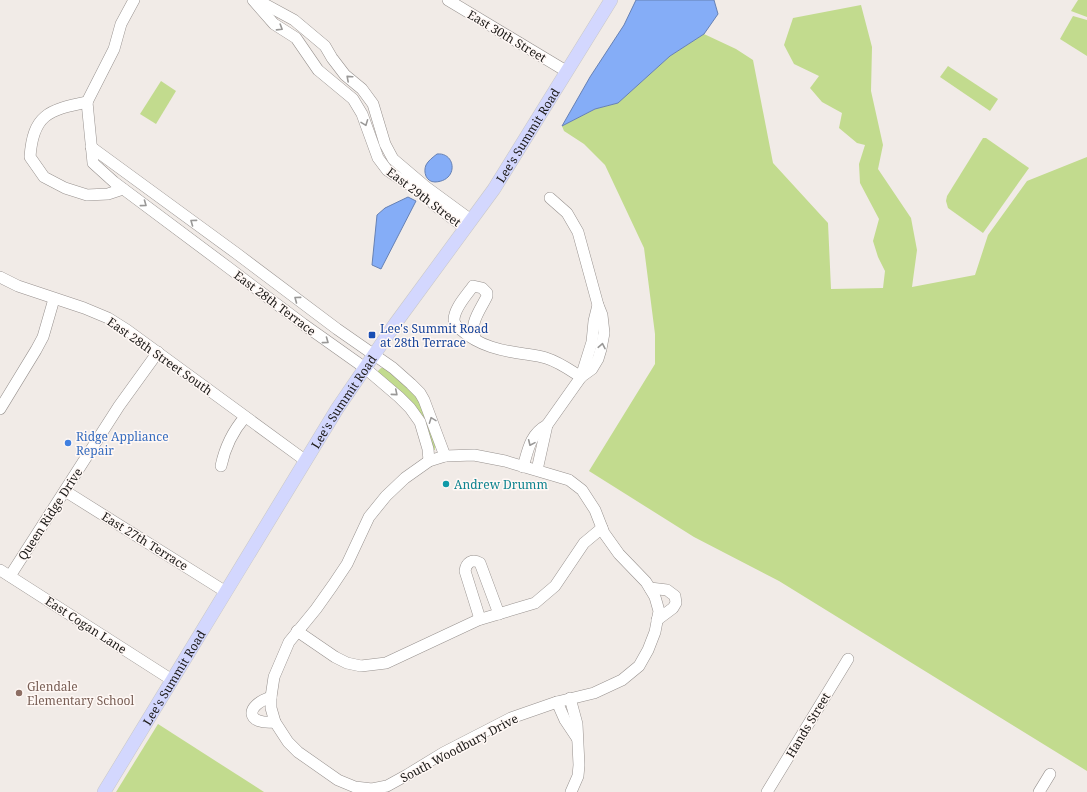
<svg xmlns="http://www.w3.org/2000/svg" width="1087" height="792" viewBox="0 0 1087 792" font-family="'Noto Serif',serif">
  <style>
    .green { fill: #c2db8e }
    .water { fill: #85adf7; stroke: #6681b4 }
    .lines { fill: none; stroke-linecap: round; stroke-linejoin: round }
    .minor-casing { stroke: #97918e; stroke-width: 12 }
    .major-casing { stroke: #c9c8c8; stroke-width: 14 }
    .minor { stroke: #fff; stroke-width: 11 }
    .major { stroke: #d3d7fe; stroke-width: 13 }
    .oneway { stroke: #999897 }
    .transit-dot { fill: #1a4fb4; stroke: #fff8f5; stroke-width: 1.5 }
    .shop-dot { fill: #3f7fe0; stroke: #fff8f5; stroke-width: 1.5 }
    .culture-dot { fill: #0f9aa8; stroke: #fff8f5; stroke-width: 1.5 }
    .education-dot { fill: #8d6e63; stroke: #fff8f5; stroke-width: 1.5 }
    .labels { text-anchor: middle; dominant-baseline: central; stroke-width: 3; stroke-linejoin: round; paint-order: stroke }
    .street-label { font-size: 12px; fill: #1c1a18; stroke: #fff8f5 }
    .transit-label { font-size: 12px; fill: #164399; stroke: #fff8f5; text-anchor: start }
    .shop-label { font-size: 12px; fill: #366cbe; stroke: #fff8f5; text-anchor: start }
    .culture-label { font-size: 12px; fill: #0d838f; stroke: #fff8f5; text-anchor: start }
    .education-label { font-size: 12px; fill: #785e54; stroke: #fff8f5; text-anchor: start }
  </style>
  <rect width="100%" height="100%" fill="#f1ebe7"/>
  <!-- green -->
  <g class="green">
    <path d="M 1078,0 L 1087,0 L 1087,17 L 1071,11 Z"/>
    <path d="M 861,5 L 872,47 L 871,91 L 883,145 L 878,169 L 911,218 L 917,250 L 912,287 L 975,275 L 988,235 L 1027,181 L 1087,157 L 1087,771 L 779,581 L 694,537 L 589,471 L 655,364 L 655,334 L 644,248 L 605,165 L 584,144 L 564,131 L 562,126 L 595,109 L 618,103 L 670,56 L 704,34 L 736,49 L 753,60 L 773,163 L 828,223 L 831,289 L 883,288 L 885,271 L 878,257 L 873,241 L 879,219 L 860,183 L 859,164 L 865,145 L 857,143 L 839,128 L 842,113 L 822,102 L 810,88 L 819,76 L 794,64 L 784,45 L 793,18 Z"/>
    <path d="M 1073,16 L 1087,20 L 1087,56 L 1060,39 Z"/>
    <path d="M 948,66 L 998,99 L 990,111 L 940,77 Z"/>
    <path d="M 161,81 L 176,91 L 156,124 L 140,114 Z"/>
    <path d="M 983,138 L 986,138 L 1029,168 L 983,233 L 948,208 L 946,201 L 947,196 Z"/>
    <path d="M 381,368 L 385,368 L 414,394 L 421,404 L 435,445 L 435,450 L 433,450 L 421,418 L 377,372 Z"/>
    <path d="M 158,724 L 264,792 L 116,792 Z"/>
  </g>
  <!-- water -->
  <g class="water">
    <path d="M 636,0 L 714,0 L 718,14 L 704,34 L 670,56 L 618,103 L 595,109 L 562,126 L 590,77 L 624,25 Z"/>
    <path d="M 437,154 C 456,152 459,181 435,182 C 426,182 423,172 426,165 C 428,161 433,157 437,154 Z"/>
    <path d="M 408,197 L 416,201 L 381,269 L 372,265 L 377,215 L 385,208 Z"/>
  </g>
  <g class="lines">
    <defs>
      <g id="minor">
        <path d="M 253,0 L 274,24 L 296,38 L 318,70 L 353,99 L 362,114 L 378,158 L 387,170 L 423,194 L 436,206 L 465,228"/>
        <path d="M 257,0 L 294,20 L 325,46 L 332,58 L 345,75 L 362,89 L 373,104 L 385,144 L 393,159 L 426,187 L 471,220"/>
        <path d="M 448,0 L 566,71"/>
        <path d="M 87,102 L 93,163 L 114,182 L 229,268 L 303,324 L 365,368 L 399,397 L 410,408 L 420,422 L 428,449 L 429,461"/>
        <path d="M 87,102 C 48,110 33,115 30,157 L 44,177 L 65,188 L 87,195 L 108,194 L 123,189"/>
        <path d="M 87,102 L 114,49 L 121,24 L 134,0"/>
        <path d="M 91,147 L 236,253 L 337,329 L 393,368 L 411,384 L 420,393 L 424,400 L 445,456"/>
        <path d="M 0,277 L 18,286 L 84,308 L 108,318 L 127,330 L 306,461"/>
        <path d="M 476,340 C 468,324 480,311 487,296 L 487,293 L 482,288 L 473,286 C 467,295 454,308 454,320 C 454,325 458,327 461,330 C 479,346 502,351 525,354 C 532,355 540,356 546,358 C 559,362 570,370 581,377"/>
        <path d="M 581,377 L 592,342 L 594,321 L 598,305"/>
        <path d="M 0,409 L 36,350 L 43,337 L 54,299"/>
        <path d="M 474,455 L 505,461 L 569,480 L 582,490 L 595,510 L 604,533 L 619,554 L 646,582 L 655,597 L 659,611 L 655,632 L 648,650 L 639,666 L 622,680 L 594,693 L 557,702 L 511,718 L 443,753 L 407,775 L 387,786 L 372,789 L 355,787 L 338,780 L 298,752 L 288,742 L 275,722 L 271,708 L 271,697 L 274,677 L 289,642 L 316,609 L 333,585 L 347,564 L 369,517 L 386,496 L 405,478 L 429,461 L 445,456 Z"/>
        <path d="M 221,466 C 225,447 232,432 245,417"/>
        <path d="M 523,467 C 528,450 530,434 547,425"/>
        <path d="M 537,470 L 547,425 L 581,377 L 592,369 L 598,359 L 601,349 L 604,333 L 602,315 L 598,305 L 578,232 L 567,213 L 550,198"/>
        <path d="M 65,491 L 226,592"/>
        <path d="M 0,570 L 172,680"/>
        <path d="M 10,576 L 119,406 L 158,352"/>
        <path d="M 650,588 L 667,590 L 675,596 L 676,603 L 673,608 L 657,620"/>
        <path d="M 480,619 L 465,571 C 466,563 472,558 480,563 L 499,614"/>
        <path d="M 297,631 L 335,657 L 347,663 L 361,666 L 386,663 L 478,620 L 535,603 L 555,586 L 584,543 L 602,528"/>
        <path d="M 271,697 C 244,706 246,725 275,722"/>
        <path d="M 570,698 L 577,724 L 579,765 L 578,776 L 571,792"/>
        <path d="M 557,702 L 565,720 L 577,738"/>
        <path d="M 767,792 L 848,659"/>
        <path d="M 1039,792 L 1050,774"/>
      </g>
      <g id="major">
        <path id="s1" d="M 104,792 L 337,409 L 395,324 L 494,189 L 611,0"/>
      </g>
    </defs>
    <!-- minor casing -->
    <use href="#minor" class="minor-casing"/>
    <!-- major casing -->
    <use href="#major" class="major-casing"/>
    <!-- minor -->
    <use href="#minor" class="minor"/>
    <!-- major -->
    <use href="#major" class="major"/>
  </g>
  <!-- one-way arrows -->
  <defs><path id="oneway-chevron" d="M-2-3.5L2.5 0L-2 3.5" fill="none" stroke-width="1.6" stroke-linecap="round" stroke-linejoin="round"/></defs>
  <g class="oneway">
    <use href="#oneway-chevron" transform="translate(280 28) rotate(32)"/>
    <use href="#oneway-chevron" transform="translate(349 78) rotate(-138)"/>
    <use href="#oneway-chevron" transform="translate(365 123) rotate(69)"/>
    <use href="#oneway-chevron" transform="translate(144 204) rotate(36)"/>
    <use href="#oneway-chevron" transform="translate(193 222) rotate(-144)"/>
    <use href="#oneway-chevron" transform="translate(297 299) rotate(-143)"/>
    <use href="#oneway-chevron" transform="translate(326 341) rotate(36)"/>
    <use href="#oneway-chevron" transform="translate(602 346) rotate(-79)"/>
    <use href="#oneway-chevron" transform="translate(395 393) rotate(40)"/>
    <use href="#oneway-chevron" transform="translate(432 420) rotate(-111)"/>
    <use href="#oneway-chevron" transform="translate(531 443) rotate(114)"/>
  </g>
  <!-- markers -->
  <rect class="transit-dot" x="368" y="331" width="8" height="8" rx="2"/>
  <circle class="shop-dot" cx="68" cy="443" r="4"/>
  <circle class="culture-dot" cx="446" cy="484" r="4"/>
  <circle class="education-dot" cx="19" cy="693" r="4"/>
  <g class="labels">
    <!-- street labels -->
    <g class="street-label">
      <text transform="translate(507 36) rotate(31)">East 30th Street</text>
      <text stroke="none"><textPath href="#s1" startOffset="782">Lee's Summit Road</textPath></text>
      <text transform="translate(424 197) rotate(37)">East 29th Street</text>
      <text transform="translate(275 303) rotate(37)">East 28th Terrace</text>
      <text transform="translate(160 356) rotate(35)">East 28th Street South</text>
      <text stroke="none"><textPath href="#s1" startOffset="458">Lee's Summit Road</textPath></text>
      <text transform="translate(50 514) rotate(-57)">Queen Ridge Drive</text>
      <text transform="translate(145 541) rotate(32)">East 27th Terrace</text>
      <text transform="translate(86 625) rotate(33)">East Cogan Lane</text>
      <text stroke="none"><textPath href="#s1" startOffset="134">Lee's Summit Road</textPath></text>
      <text transform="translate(808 725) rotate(-59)">Hands Street</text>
      <text transform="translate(459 748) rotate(-28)">South Woodbury Drive</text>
    </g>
    <!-- transit labels -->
    <g class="transit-label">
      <text x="380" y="328">Lee's Summit Road<tspan x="380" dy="14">at 28th Terrace</tspan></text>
    </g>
    <!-- shop labels -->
    <g class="shop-label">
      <text x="76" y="436">Ridge Appliance<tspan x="76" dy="14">Repair</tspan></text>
    </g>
    <!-- culture labels -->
    <g class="culture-label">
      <text x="454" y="484">Andrew Drumm</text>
    </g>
    <!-- education labels -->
    <g class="education-label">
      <text x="27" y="686">Glendale<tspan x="27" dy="14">Elementary School</tspan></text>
    </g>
  </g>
</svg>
